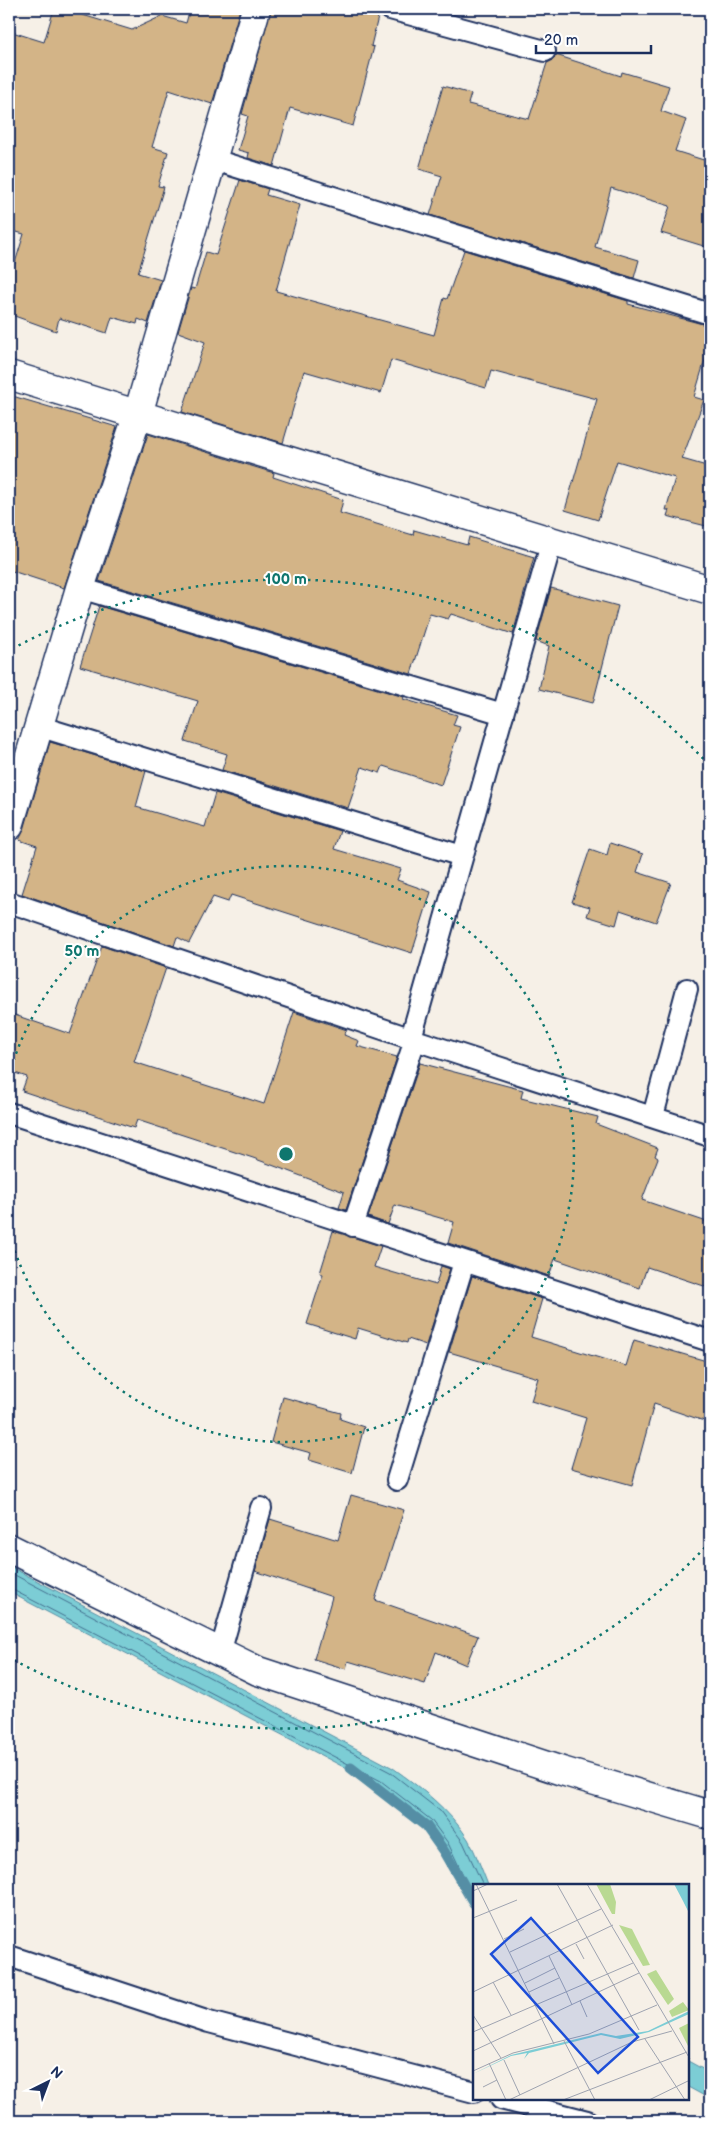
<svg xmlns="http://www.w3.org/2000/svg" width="719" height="2130" viewBox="0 0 719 2130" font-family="'Balsamiq Sans',sans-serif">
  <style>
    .water { fill: #7ccdd5; stroke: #558ea5 }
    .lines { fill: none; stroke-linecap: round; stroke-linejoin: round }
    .shore { stroke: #426e8e; stroke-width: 1 }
    .stream { stroke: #558ea5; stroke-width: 11 }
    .building { fill: #d3b487; stroke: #1b2f5e }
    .lane-casing { stroke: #1b2f5e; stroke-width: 24 }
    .street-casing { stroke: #1b2f5e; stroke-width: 31 }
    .lane { stroke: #fff; stroke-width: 20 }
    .street { stroke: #fff; stroke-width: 28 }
    .ring { fill: none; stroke: #0f766e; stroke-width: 2.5; stroke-dasharray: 2.5 5 }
    .inset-road { fill: none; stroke: #9ea3b0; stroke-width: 1 }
    .view { fill: #1d4ed8; fill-opacity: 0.15; stroke: #1d4ed8; stroke-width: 2.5 }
    .inset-edge { fill: none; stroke: #1b2f5e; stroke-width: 2.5 }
    .centre { fill: #0f766e; stroke: #fff; stroke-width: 2.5 }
    .ring-label { font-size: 15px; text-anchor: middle; font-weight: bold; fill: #0f766e; stroke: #fff; stroke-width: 4; stroke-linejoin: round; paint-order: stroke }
  </style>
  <rect width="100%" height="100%" fill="#f6f0e7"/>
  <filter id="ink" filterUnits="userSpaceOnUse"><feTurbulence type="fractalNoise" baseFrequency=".02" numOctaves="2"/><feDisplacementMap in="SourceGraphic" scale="10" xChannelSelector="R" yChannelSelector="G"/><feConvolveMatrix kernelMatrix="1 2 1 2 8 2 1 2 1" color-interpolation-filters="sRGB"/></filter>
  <g filter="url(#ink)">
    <!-- water -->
    <g class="water">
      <path d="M 9,1566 L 393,1768 C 421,1788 449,1809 468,1839 C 476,1853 482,1870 488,1885 L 474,1885 L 474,1910 C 460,1881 449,1846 427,1822 C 413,1808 394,1797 378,1785 L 9,1592 Z"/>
      <path d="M 688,2061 L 710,2073 L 710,2099 L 688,2087 Z"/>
    </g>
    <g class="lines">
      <!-- shore -->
      <g class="shore">
        <path d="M 9,1572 L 390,1772 L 440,1811 L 463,1842 L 483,1885"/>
        <path d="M 9,1588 L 381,1781 L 431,1820 L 448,1843 L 474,1898"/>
      </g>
      <!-- stream -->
      <path class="stream" d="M 351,1768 L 426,1826 L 443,1850 L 474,1903"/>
    </g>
    <!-- building -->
    <g class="building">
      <path d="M 54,9 L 63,9 L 132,30 L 162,16 L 186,23 L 190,9 L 240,9 L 212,104 L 169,90 L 152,147 L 168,152 L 158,186 L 164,187 L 138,273 L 161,280 L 148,323 L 138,319 L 137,324 L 112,317 L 107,333 L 59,318 L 56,331 L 9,314 L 9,282 L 24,234 L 9,230 L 9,31 L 44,42 Z"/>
      <path d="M 271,9 L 363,9 L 379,13 L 371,46 L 374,47 L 353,126 L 290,108 L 274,166 L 248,158 L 249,153 L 238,150 L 248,116 L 242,114 Z"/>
      <path d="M 556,55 L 621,76 L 622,72 L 669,86 L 661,111 L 686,120 L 675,151 L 710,162 L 710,248 L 661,233 L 670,206 L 611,188 L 595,247 L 639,260 L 634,278 L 430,215 L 442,176 L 419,169 L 443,86 L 471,94 L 468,104 L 529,119 L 547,63 L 553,60 Z"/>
      <path d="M 240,180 L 268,189 L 266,195 L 300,205 L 276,291 L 434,335 L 444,298 L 447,299 L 464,250 L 628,301 L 628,304 L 710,326 L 710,343 L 694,397 L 704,400 L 682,459 L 710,467 L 710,527 L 667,516 L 669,510 L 666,510 L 675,478 L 617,461 L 598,520 L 565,510 L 597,399 L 491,371 L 486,388 L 391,360 L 381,393 L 304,371 L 283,443 L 182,412 L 205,342 L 178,332 L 191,288 L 195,289 L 206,252 L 216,255 Z"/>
      <path d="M 9,395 L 117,427 L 64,588 L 9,570 Z"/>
      <path d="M 148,434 L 274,473 L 273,477 L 343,500 L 340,513 L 413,535 L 414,530 L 467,545 L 469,537 L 534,557 L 513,634 L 451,614 L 448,619 L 430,614 L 411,674 L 99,581 Z"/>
      <path d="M 551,588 L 618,606 L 593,703 L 539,689 L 549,646 L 536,641 Z"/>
      <path d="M 99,606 L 404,697 L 403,699 L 457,715 L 453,725 L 460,727 L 441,785 L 383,766 L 380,773 L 362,767 L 348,808 L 222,770 L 227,754 L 185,741 L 198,701 L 80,666 Z"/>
      <path d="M 50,742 L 146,771 L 136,807 L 205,827 L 215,793 L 340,831 L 334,849 L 401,869 L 397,880 L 431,892 L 412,953 L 231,895 L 228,902 L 213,897 L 189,943 L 177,937 L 174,946 L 22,894 L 37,846 L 19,840 L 24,830 Z"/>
      <path d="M 610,843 L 643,854 L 637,872 L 671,883 L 656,922 L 620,910 L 616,925 L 587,916 L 590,907 L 572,902 L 590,849 L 607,855 Z"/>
      <path d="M 102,946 L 166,968 L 134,1062 L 264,1104 L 294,1012 L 347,1030 L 344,1035 L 359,1041 L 357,1046 L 397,1057 L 346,1210 L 339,1208 L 344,1192 L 253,1158 L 137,1120 L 134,1128 L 22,1091 L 27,1077 L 9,1071 L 9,1013 L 70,1034 Z"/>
      <path d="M 420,1063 L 523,1090 L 521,1098 L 598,1117 L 596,1124 L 658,1148 L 655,1156 L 658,1158 L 642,1200 L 710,1223 L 710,1288 L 647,1267 L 640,1288 L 555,1259 L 549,1276 L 448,1243 L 454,1222 L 395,1205 L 388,1224 L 368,1217 Z"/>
      <path d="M 333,1231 L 381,1246 L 374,1267 L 436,1285 L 441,1266 L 450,1269 L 426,1345 L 408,1339 L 407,1343 L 358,1328 L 355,1339 L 307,1324 L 323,1274 L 320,1273 Z"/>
      <path d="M 472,1276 L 542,1299 L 531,1337 L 626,1366 L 634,1340 L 710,1362 L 710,1423 L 654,1404 L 632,1485 L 571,1468 L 586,1418 L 531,1401 L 538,1378 L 449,1352 Z"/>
      <path d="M 283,1397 L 341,1413 L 340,1419 L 364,1427 L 352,1473 L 309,1460 L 311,1453 L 271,1442 Z"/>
      <path d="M 351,1495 L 404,1510 L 375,1600 L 478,1636 L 466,1665 L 436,1652 L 425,1684 L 348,1661 L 346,1669 L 314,1659 L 332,1597 L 255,1571 L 270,1519 L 338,1540 Z"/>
    </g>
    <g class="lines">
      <defs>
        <g id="lane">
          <path d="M 390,9 L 545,51"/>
          <path d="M 211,159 L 710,314"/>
          <path d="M 80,588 L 503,714"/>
          <path d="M 38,726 L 462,856"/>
          <path d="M 9,902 L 415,1040 L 710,1136"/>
          <path d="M 411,1038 L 552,541"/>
          <path d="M 9,1113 L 710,1341"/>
          <path d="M 653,1116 L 687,989"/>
          <path d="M 353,1226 L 415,1040"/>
          <path d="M 397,1480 L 464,1262"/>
          <path d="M 220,1653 L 261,1508"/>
          <path d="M 9,1956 L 209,2022 L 474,2092"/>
          <path d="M 501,2099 L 587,2121"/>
        </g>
        <g id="street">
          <path d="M 9,375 L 710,590"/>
          <path d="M 9,826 L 80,588 L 138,414 L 256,9"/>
          <path d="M 9,1548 L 258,1671 L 562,1771 L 710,1815"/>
        </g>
      </defs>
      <!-- lane casing -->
      <use href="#lane" class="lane-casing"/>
      <!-- street casing -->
      <use href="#street" class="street-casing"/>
      <!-- lane -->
      <use href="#lane" class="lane"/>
      <!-- street -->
      <use href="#street" class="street"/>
    </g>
  </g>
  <!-- distance rings -->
  <g class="ring">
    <path d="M9 1075A288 288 0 1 1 9 1233"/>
    <path d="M710 1542A575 575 0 0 1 12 1659M12 649A575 575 0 0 1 710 766"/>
  </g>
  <!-- overview -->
  <g transform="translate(473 1884)">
    <rect width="216" height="216" fill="#f6f0e7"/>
    <path d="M 123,0 L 137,0 L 143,18 L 142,30 L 139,30 ZM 146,41 L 159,45 L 177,81 L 170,82 ZM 183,86 L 201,115 L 195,121 L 174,90 ZM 210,118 L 216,126 L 199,133 L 196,127 ZM 216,139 L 217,140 L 216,164 L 206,144 Z" fill="#b9d992"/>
    <path d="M 201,0 L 216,0 L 216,29 L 210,17 ZM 216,127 L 216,130 L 176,148 L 147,155 L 128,151 L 56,169 L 51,175 L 54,169 L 38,172 L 0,190 L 38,171 L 128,149 L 143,152 L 175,147 Z" fill="#7ccdd5"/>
    <path class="inset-road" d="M 3,0 L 81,160M 84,0 L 166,146M 114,0 L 217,175M 0,7 L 15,0M 0,34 L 44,16M 31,55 L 51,45M 103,60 L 111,75M 37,68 L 128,25M 76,72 L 93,107M 20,98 L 38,131M 52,99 L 82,84M 93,107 L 99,121M 0,108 L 140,41M 56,108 L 86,94M 107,117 L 114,133M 0,131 L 28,174M 0,148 L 160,79M 172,155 L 212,216M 91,157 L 122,216M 0,167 L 166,89M 31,176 L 47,211M 16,179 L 33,216M 0,187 L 40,169 L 116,150 L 184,121M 10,203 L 24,196M 36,216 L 159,158 L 199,147M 90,216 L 214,168M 176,216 L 217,196"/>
    <path class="view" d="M 58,34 L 165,153 L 125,189 L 18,70 Z"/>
    <rect width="216" height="216" class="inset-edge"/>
  </g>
  <circle cx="286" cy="1154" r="8" class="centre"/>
  <g class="ring-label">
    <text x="286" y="584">100 m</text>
    <text x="82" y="956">50 m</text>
  </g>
  <!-- margin -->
  <rect width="719" height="2130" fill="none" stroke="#fff" stroke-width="30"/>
  <rect x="15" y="15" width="689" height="2100" fill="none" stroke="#1b2f5e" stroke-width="2" filter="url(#ink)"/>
  <!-- north arrow -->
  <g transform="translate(48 2082) rotate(42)" stroke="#ffffff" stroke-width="4" paint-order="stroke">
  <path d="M0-4L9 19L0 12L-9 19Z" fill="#1b2f5e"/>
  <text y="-8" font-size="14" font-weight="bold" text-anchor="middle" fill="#1b2f5e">N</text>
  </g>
  <!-- scale -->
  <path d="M536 45v8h115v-8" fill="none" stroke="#1b2f5e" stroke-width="2.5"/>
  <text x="544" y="45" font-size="15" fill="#1b2f5e" stroke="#ffffff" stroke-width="4" paint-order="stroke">20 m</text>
</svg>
